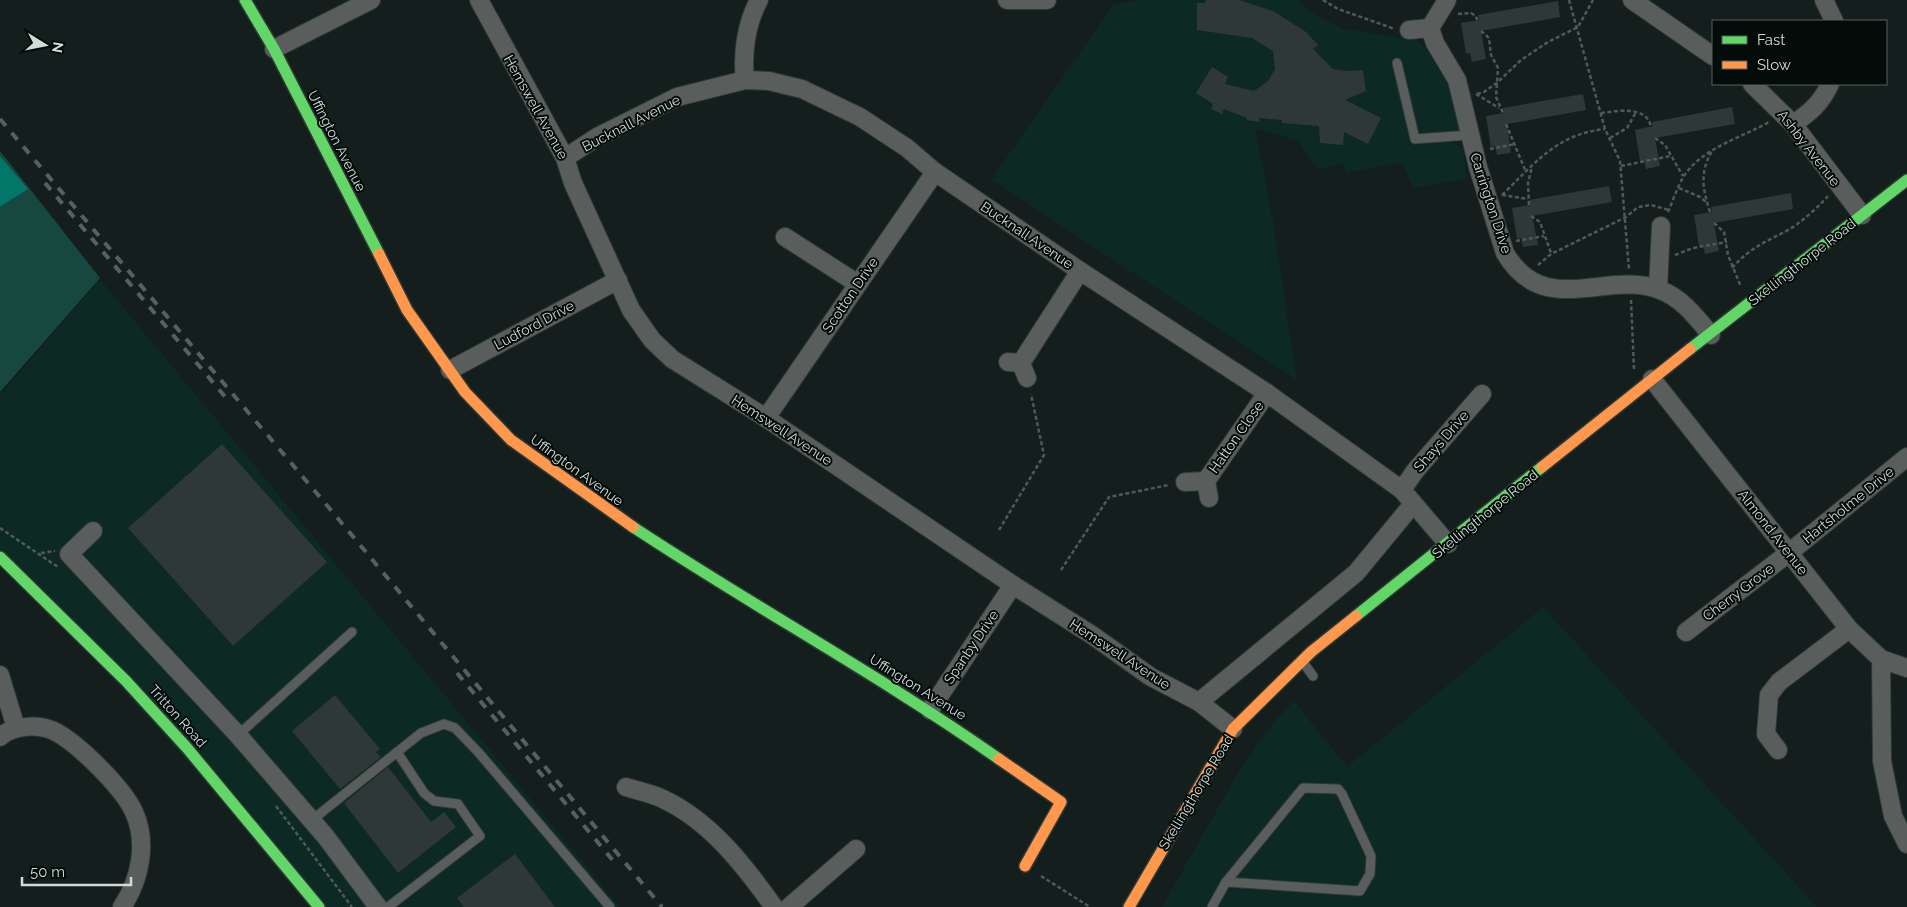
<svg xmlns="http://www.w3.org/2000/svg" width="1907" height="907" viewBox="0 0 1907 907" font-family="Raleway,sans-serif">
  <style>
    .built { fill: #0d2924 }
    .forest { fill: #174840 }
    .water { fill: #027769 }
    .building { fill: #2e3837 }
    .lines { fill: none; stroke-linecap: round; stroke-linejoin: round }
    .lane-casing { stroke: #2f3936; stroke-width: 11 }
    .street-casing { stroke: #2f3936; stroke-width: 20 }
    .fast-casing { stroke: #2f3936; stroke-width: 14 }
    .slow-casing { stroke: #2f3936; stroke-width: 14 }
    .path { stroke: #525857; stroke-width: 2.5; stroke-dasharray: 4 2.5; stroke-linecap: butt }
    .lane { stroke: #595e5d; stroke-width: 9 }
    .street { stroke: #595e5d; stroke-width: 18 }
    .fast { stroke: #63d668; stroke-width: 11 }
    .slow { stroke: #ff974d; stroke-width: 11 }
    .rail { stroke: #585f5e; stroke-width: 4; stroke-dasharray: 9 9; stroke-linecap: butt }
    .labels { text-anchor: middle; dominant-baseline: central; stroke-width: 4; stroke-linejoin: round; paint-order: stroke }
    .street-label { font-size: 14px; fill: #d0dcd9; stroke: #040c0a }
  </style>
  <rect width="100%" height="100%" fill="#141f1d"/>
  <!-- built -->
  <g class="built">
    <path d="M 1136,0 L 1300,0 L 1309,11 L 1343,29 L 1417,40 L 1448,70 L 1460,130 L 1445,134 L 1448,141 L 1463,148 L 1467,179 L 1413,188 L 1402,162 L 1346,173 L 1344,163 L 1318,169 L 1298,141 L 1255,128 L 1273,220 L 1297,380 L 991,180 L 1113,5 Z"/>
    <path d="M 100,279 L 620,907 L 319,907 L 0,553 L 0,395 Z"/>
    <path d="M 1543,607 L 1817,907 L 1162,907 L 1240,769 L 1273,723 L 1294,701 L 1347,767 Z"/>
  </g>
  <!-- forest -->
  <path class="forest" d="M 0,151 L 100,278 L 0,392 L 0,207 L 27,189 L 0,156 Z"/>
  <!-- water -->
  <path class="water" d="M 0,156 L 28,189 L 0,207 Z"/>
  <!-- building -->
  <g class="building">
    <path d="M 1206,0 L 1239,0 L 1273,11 L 1306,32 L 1318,45 L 1313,49 L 1333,69 L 1349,71 L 1363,70 L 1366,91 L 1345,100 L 1381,118 L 1368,144 L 1344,132 L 1343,145 L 1320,143 L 1319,126 L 1282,123 L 1282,120 L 1259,118 L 1260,122 L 1247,120 L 1247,118 L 1224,109 L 1222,114 L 1211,109 L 1213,104 L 1196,93 L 1212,67 L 1228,77 L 1225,84 L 1254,91 L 1268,81 L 1275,69 L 1273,51 L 1252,38 L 1197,30 L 1197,3 L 1205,3 Z"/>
    <path d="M 1558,1 L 1560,17 L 1481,31 L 1486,59 L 1472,62 L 1470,53 L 1466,54 L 1461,23 L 1479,20 L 1478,15 Z"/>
    <path d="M 1583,94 L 1586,110 L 1507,124 L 1511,153 L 1497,155 L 1495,146 L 1491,147 L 1486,116 L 1504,113 L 1503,108 Z"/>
    <path d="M 1732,107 L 1735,124 L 1655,138 L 1660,166 L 1646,169 L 1644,160 L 1640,161 L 1635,130 L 1653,126 L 1652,122 Z"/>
    <path d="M 1609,186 L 1612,202 L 1532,216 L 1538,245 L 1523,247 L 1521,238 L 1517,239 L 1512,208 L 1530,205 L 1529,200 Z"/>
    <path d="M 1791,193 L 1793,209 L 1714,223 L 1719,251 L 1705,254 L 1703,246 L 1699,246 L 1694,215 L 1712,212 L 1711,207 Z"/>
    <path d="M 222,444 L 327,562 L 233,646 L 128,528 Z"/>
    <path d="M 335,695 L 380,749 L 376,752 L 381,757 L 340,789 L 292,731 Z"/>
    <path d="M 388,767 L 431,822 L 444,812 L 456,827 L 398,873 L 344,803 Z"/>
    <path d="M 515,854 L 555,907 L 464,907 L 457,898 Z"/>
  </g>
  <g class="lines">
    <defs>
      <g id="lane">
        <path d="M 1397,63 L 1415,139 L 1470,135"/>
        <path d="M 1302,661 L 1313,676"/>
        <path d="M 238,735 L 352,632"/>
        <path d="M 1303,788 L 1338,789 L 1342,794 L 1371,856 L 1370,874 L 1360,891 L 1226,882 Z"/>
        <path d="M 312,820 L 421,733 L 444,724 L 455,728 L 479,753 L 610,907"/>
        <path d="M 388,907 L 480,836 L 458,804 L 434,801 L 424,793 L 397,752"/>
        <path d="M 1212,907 L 1226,882"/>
      </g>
      <g id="street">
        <path d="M 479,0 L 565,158 L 573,183 L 631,310 L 652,340 L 672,359 L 766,418 L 1013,585 L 1092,635 L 1151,677 L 1199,702 L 1233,729"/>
        <path d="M 1007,0 L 1047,0"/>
        <path d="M 1447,0 L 1430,28 L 1435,43 L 1457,80 L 1478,167 L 1505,253 C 1544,320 1608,269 1660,290 C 1682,298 1696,317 1711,335"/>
        <path d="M 1632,0 L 1713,56"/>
        <path d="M 1824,0 L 1834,21"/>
        <path d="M 1409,30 L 1430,28"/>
        <path d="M 274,49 L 371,0"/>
        <path d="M 745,80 C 742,54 746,24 759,0"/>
        <path d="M 1752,84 L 1793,124 L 1862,215"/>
        <path d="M 1793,124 C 1811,112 1821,103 1830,84"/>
        <path d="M 565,158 L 597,137 L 677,97 L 745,80 L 769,81 L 802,89 L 860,117 L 907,148 L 935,172 L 1080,271 L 1267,393 L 1402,490 L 1448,544"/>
        <path d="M 785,237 L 858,284"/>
        <path d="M 1658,289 L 1661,226"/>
        <path d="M 1008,362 L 1021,363 L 1080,271"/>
        <path d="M 1021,363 L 1027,378"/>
        <path d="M 450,370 L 618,280"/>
        <path d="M 1652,379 L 1849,629 L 1881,659 L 1907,668"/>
        <path d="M 766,418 L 935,172"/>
        <path d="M 1206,481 L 1267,393"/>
        <path d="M 1206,481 L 1209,498"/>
        <path d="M 1185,482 L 1206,481"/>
        <path d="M 1402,490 L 1415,471 L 1482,394"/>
        <path d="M 93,531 L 69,554 L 238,735 L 326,837 L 378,907"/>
        <path d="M 1686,632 L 1790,552 L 1907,457"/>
        <path d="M 1881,659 L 1882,761 L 1893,816 L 1907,844"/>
        <path d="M 0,675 L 16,728"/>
        <path d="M 1199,702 L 1356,573 L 1413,504"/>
        <path d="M 930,710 L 1013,585"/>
        <path d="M 0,737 C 13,725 38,724 54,731 C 78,743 123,788 134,812 C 148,843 140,880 122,907"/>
        <path d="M 1778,750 L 1766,734 L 1769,695 L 1779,682 L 1849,629"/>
        <path d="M 626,787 C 638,791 651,793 663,799 C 710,821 744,865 774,907"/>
        <path d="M 789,907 L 856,849"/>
      </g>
      <g id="fast">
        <path d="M 245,0 L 274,49 L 379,254"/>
        <path d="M 1690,349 L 1907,180"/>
        <path d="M 633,527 C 754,607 881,676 999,759"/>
        <path d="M 0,557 L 126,681 L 187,748 L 319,907"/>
        <path d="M 1356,616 L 1542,467"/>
      </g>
      <g id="slow">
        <path d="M 379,254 L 407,310 L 465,392 L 511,440 L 633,527"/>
        <path d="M 1542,467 L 1690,349"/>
        <path d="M 999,759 L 1061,802 L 1025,866"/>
        <path d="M 1129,907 L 1233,729 L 1311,652 L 1356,616"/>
      </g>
    </defs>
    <!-- lane casing -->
    <use href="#lane" class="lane-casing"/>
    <!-- street casing -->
    <use href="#street" class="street-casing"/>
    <!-- fast casing -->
    <use href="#fast" class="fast-casing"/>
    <!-- slow casing -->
    <use href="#slow" class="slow-casing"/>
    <!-- path -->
    <g class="path">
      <path d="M 1323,0 L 1338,9 L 1395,29"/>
      <path d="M 1569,0 L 1605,129 L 1620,161 L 1629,269"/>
      <path d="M 1458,14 L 1471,13 L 1476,16 L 1477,20"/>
      <path d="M 1481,31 L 1489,38 L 1491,55 L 1498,68 L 1496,97 L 1503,113"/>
      <path d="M 1476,94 L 1499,108"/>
      <path d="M 1477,94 L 1484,92 L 1498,82 L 1521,60 L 1548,42 L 1578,27 L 1593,0"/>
      <path d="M 1601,113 C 1617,111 1647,105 1651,127"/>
      <path d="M 1506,124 L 1526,172"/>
      <path d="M 1610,138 L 1627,128 L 1636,112"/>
      <path d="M 1655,138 L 1665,145 L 1683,176"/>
      <path d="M 1490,149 L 1515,144"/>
      <path d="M 1621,166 L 1670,156"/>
      <path d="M 1679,188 L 1700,197 L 1707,203"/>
      <path d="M 1502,195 C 1535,163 1557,134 1605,129"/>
      <path d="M 1502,195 L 1528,199"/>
      <path d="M 1529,205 L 1528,183 L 1532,167"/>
      <path d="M 1668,212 C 1673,201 1677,187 1684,176 C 1702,148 1741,138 1769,122"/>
      <path d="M 1710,212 C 1703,190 1699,173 1712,151"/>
      <path d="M 1531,216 L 1540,222 L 1551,253"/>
      <path d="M 1714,223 L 1724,232 L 1728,255 L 1741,287"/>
      <path d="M 1516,241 L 1544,236"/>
      <path d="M 1675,255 L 1693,248 L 1727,242"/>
      <path d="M 1538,265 L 1551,254 L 1626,217 L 1638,207 L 1651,205 L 1669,210"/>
      <path d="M 1732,268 C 1752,246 1766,242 1790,229 C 1804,220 1817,208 1828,196"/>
      <path d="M 1631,300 L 1634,369"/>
      <path d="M 0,528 L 58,567"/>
      <path d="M 999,530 L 1044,455 L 1031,394"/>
      <path d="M 41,553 L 55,551"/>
      <path d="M 1061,570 L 1109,497 L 1169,485"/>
      <path d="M 276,806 L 352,907"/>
      <path d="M 1041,876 L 1090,907"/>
    </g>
    <!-- lane -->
    <use href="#lane" class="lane"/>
    <!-- street -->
    <use href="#street" class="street"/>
    <!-- fast -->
    <use href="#fast" class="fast"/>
    <!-- slow -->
    <use href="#slow" class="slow"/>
    <!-- rail -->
    <g class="rail">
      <path d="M 0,119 L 330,509 L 662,907"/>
      <path d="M 45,183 L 227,399"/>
      <path d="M 457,673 L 615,863"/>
    </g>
  </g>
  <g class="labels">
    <!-- street labels -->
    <g class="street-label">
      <text transform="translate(536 107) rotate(61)">Hemswell Avenue</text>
      <text transform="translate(631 123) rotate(-27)">Bucknall Avenue</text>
      <text transform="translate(337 141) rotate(63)">Uffington Avenue</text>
      <text transform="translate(1809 148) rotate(52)">Ashby Avenue</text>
      <text transform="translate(1491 203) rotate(72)">Carrington Drive</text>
      <text transform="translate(1027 235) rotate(34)">Bucknall Avenue</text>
      <text transform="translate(1802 262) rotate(-38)">Skellingthorpe Road</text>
      <text transform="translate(850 295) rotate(-56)">Scotton Drive</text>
      <text transform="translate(534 325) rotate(-28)">Ludford Drive</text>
      <text transform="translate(782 430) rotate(33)">Hemswell Avenue</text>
      <text transform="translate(1236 437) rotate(-55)">Hatton Close</text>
      <text transform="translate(1441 441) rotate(-49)">Shays Drive</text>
      <text transform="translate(577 470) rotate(36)">Uffington Avenue</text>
      <text transform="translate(1848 505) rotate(-39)">Hartsholme Drive</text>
      <text transform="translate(1485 514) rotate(-39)">Skellingthorpe Road</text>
      <text transform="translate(1773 532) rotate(52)">Almond Avenue</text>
      <text transform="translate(1738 592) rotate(-37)">Cherry Grove</text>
      <text transform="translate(971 647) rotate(-56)">Spanby Drive</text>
      <text transform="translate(1120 654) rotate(33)">Hemswell Avenue</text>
      <text transform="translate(918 687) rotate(32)">Uffington Avenue</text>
      <text transform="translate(178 716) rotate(48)">Tritton Road</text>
      <text transform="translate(1196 792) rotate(-59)">Skellingthorpe Road</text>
    </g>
  </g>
  <!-- legend -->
  <rect x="1712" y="20" width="175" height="65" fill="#040c0a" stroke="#565f5d"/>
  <rect x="1722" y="36" width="25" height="8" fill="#63d668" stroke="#565f5d"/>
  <text x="1757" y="45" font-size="15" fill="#d0dcd9">Fast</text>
  <rect x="1722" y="61" width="25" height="8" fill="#ff974d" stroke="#565f5d"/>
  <text x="1757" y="70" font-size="15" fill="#d0dcd9">Slow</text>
  <!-- north arrow -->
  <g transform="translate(45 45) rotate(100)" stroke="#040c0a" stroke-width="4" paint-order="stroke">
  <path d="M0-4L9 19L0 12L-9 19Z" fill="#d0dcd9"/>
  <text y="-8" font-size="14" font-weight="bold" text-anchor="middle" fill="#d0dcd9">N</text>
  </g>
  <!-- scale -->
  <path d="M22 877v8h109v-8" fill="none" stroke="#d0dcd9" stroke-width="2.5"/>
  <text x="30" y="877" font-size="15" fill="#d0dcd9" stroke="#040c0a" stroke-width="4" paint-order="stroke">50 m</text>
</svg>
